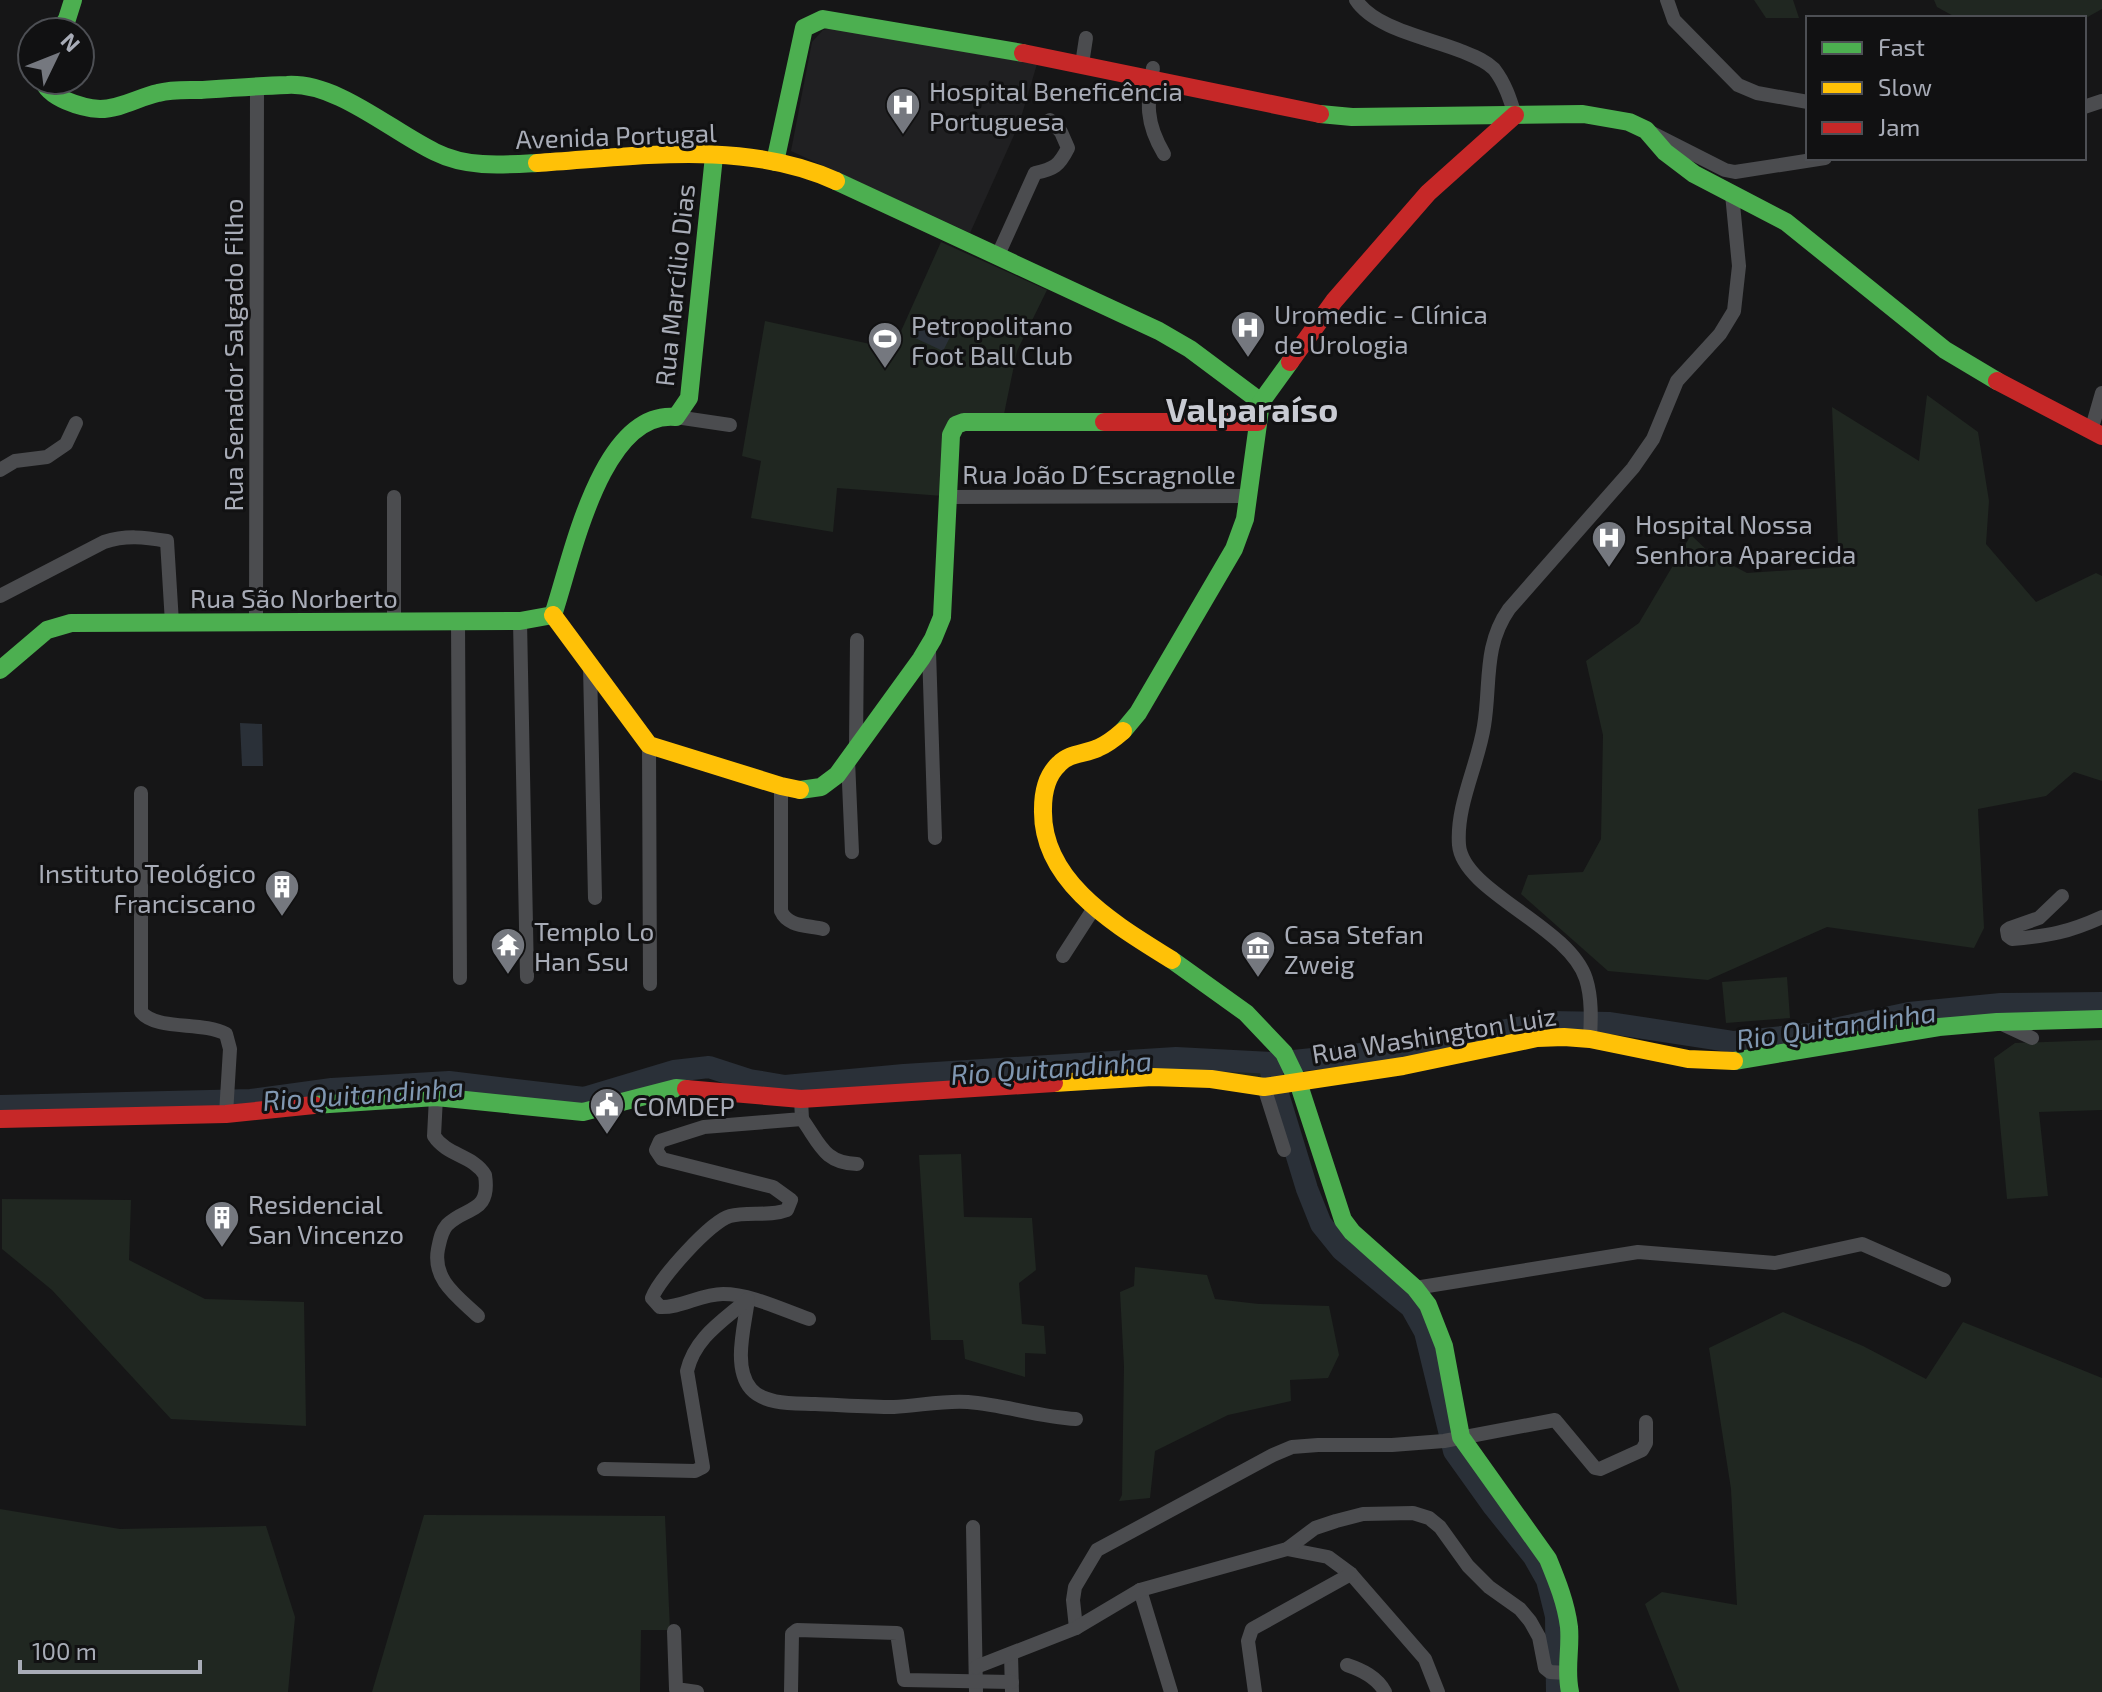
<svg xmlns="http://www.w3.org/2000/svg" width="2102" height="1692" viewBox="0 0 2102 1692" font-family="'Exo 2',sans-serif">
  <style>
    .built { fill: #202022 }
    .green { fill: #202721 }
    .water { fill: #2a3038 }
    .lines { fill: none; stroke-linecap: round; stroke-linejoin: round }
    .river { stroke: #2a3038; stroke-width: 22 }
    .street { stroke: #4b4c4f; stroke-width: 14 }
    .fast { stroke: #4caf50; stroke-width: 18 }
    .slow { stroke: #ffc107; stroke-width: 18 }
    .jam { stroke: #c62828; stroke-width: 18 }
    .labels { text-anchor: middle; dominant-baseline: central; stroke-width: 6; stroke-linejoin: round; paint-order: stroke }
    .poi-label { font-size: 26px; fill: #a8acb7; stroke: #111112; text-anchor: start }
    .street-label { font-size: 26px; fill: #a8acb7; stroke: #111112 }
    .water-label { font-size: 28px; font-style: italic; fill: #8097b1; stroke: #111112 }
    .district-label { font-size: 34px; font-weight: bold; fill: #c9cbd3; stroke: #111112 }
  </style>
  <rect width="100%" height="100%" fill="#161617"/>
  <!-- built -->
  <path class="built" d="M 832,28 L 1037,64 L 1019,124 L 970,233 L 791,151 L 812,42 L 823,30 Z"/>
  <!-- green -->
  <g class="green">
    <path d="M 1754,0 L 1793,0 L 1799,18 L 1766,18 Z"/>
    <path d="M 1934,0 L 2102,0 L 2102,9 L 2084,19 L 1957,18 L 1937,7 Z"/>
    <path d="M 941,242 L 1047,290 L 1017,351 L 1004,414 L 965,414 L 943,496 L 837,488 L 833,532 L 751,518 L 761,461 L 742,456 L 765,321 L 893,349 Z"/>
    <path d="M 1927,395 L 1978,432 L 1989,501 L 1986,544 L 2036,602 L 2096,573 L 2102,576 L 2102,781 L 2074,772 L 2046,796 L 1978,809 L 1984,928 L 1974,948 L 1827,927 L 1708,980 L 1608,971 L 1521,894 L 1528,875 L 1583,872 L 1601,839 L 1603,735 L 1586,661 L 1639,623 L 1691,535 L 1711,554 L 1747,573 L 1839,567 L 1832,407 L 1919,461 Z"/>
    <path d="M 1787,977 L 1790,1018 L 1726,1023 L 1722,982 Z"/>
    <path d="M 2102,1040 L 2102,1110 L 2039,1112 L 2048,1196 L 2007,1199 L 1994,1058 L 2015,1043 Z"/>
    <path d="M 1209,1064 L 1266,1066 L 1271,1083 L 1210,1074 Z"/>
    <path d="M 961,1154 L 964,1217 L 1032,1218 L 1036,1270 L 1019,1283 L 1022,1324 L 1044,1326 L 1046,1354 L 1025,1353 L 1025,1377 L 965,1359 L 963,1340 L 931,1340 L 919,1155 Z"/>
    <path d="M 2,1199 L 131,1200 L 129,1260 L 205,1299 L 304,1302 L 306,1426 L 171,1419 L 52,1290 L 2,1249 Z"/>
    <path d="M 1135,1267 L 1207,1275 L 1215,1299 L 1259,1304 L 1329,1306 L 1339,1355 L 1328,1378 L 1290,1380 L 1291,1401 L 1228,1415 L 1155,1451 L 1150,1498 L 1119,1501 L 1122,1495 L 1124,1366 L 1120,1292 L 1134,1286 Z"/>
    <path d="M 1783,1312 L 1863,1346 L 1926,1379 L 1963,1322 L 2102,1378 L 2102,1692 L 1680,1692 L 1645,1604 L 1662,1592 L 1737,1605 L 1731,1489 L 1709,1348 Z"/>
    <path d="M 0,1509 L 120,1529 L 266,1526 L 295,1617 L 288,1692 L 0,1692 Z"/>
    <path d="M 424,1515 L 665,1516 L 670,1630 L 641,1630 L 640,1692 L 372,1692 Z"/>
  </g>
  <!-- water -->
  <g class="water">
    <path d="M 920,320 L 935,323 L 936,330 L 950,337 L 943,351 L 913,337 Z"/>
    <path d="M 240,723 L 262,724 L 263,766 L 242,766 Z"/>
  </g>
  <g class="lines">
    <!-- river -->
    <g class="river">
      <path d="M 1270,1068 L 1307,1189 L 1321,1224 L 1342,1250 L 1411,1307 L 1425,1332 L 1454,1451 L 1494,1507 L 1534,1557 L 1547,1580 L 1556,1616 L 1557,1692"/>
      <path d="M 0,1106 L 251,1100 L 332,1089 L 449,1082 L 584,1098 L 674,1071 L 709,1067 L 749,1080 L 785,1086 L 904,1075 L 1176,1058 L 1274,1063 L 1400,1050 L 1549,1022 L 1610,1023 L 1734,1042 L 1811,1034 L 1909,1013 L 2001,1004 L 2102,1003"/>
    </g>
    <!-- street -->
    <g class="street">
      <path d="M 1356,0 C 1375,29 1429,38 1461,51 C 1473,56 1485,60 1494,69 C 1505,83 1510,99 1515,115"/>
      <path d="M 1667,0 L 1674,20 L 1738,85 L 1757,93 L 1808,102"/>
      <path d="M 1082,64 L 1086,38"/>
      <path d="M 1153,68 C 1147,103 1145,122 1164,154"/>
      <path d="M 2084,107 L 2102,101"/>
      <path d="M 1652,133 L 1725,170 L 1735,172 L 1825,158"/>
      <path d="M 998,255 L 1035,173 C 1054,169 1059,166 1068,148 L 1061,132 L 1050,120"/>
      <path d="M 676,417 L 730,425"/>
      <path d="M 2091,431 L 2102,393"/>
      <path d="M 0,470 L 15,461 L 47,457 L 66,444 L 76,423"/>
      <path d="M 394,497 L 394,622"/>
      <path d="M 949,497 L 1249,496"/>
      <path d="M 0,596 L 104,542 C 126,535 144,537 167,541 L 172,623"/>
      <path d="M 458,621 L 460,978"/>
      <path d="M 520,621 L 527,977"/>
      <path d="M 256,623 L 257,87"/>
      <path d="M 929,651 L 935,838"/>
      <path d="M 590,666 L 595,898"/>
      <path d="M 649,745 L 650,984"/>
      <path d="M 856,746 L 857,640"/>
      <path d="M 848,760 L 852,852"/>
      <path d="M 781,786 L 781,911 C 788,927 807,925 823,929"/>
      <path d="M 141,793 L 141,1012 C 157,1031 202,1021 226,1034 L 230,1049 L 226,1114"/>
      <path d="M 2062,896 L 2039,918 L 2010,928 L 2007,930 L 2008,936 L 2012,939 C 2049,936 2069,932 2102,917"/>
      <path d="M 1063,956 L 1094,908"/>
      <path d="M 2004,1025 L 2032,1038"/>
      <path d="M 1590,1039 C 1591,1019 1592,998 1586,979 C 1569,926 1463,892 1459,845 C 1456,805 1478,765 1484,726 C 1491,684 1483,646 1509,609 L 1633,468 L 1653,439 L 1677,381 L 1720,334 L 1734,311 L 1739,266 L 1732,194"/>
      <path d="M 1264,1087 L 1284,1150"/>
      <path d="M 436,1097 L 434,1136 C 447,1156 473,1155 485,1175 C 491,1214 466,1206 447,1225 C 441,1232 440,1240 438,1249 C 432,1280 458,1297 478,1316"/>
      <path d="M 801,1099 L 802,1119 L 704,1127 L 660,1141 L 656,1150 L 662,1159 L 773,1187 L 791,1200 L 787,1210 C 769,1217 748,1211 730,1216 C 711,1221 659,1279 652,1298 L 660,1307 C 681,1308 701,1294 723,1294 C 751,1294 783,1310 809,1319"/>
      <path d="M 802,1119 C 820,1144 824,1163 857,1164"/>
      <path d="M 1415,1288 L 1638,1252 L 1775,1263 L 1862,1244 L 1944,1280"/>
      <path d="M 748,1299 C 745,1325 732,1367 751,1389 C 765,1405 795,1403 815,1404 C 841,1405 868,1407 894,1407 C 918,1406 944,1400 968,1402 C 1005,1405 1039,1417 1076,1419"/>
      <path d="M 604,1469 L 695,1471 L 703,1467 L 687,1371 C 695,1337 723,1321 748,1299"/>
      <path d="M 973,1527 L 976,1692"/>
      <path d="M 1287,1549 L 1328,1557 L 1351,1574 L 1425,1659 L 1438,1692"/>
      <path d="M 1140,1590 L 1171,1692"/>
      <path d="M 1076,1628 L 1073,1600 L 1075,1587 L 1097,1550 L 1273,1455 L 1292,1447 L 1318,1445 L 1392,1445 L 1444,1441 L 1555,1420 L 1595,1468 L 1600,1469 L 1642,1450 L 1646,1443 L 1646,1422"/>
      <path d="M 674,1631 L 676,1689 L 697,1692"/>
      <path d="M 1011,1654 L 1012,1692"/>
      <path d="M 1347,1665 C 1362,1670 1377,1677 1385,1692"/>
      <path d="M 976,1667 L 1076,1628 L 1140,1590 L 1287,1549 L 1315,1528 L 1336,1521 L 1363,1514 L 1413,1513 L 1429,1518 L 1440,1527 L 1468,1566 L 1489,1587 L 1520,1609 L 1530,1621 L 1539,1637 L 1545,1668 L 1550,1672 L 1566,1673"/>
      <path d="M 791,1692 L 792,1634 L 797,1630 L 897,1633 L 904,1680 L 1012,1682"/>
      <path d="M 1255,1692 L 1248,1641 L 1252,1629 L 1351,1574"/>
    </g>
    <!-- fast -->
    <g class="fast">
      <path d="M 58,32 L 67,19 L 73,0"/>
      <path d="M 43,80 C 48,98 82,108 100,109 C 121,109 139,97 158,93 C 172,89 187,90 201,90 C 230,88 258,86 287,85 C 337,82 391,131 435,152 C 467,168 502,165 537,163"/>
      <path d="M 1320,114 L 1352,117 L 1583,114 L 1629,122 L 1646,130 L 1665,152 L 1694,174 L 1786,222 L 1945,350 L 1997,381"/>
      <path d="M 775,162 L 804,28 L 823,19 L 1023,53"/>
      <path d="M 836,181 L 1159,331 L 1190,349 L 1261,402"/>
      <path d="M 553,615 C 571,563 600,409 676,417 L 689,398 L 714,156"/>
      <path d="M 0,670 L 47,630 L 71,623 L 520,621 L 553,615"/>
      <path d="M 1123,731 L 1138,713 L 1234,549 L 1245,519 L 1261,402 L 1290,362"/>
      <path d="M 800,790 L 821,787 L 837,775 L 921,659 L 933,639 L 942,617 L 951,435 L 956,425 L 964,422 L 1104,422"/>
      <path d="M 1172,960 L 1246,1013 L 1284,1053 L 1298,1082 L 1343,1220 L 1352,1232 L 1415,1288 L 1428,1305 L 1444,1346 L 1461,1437 L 1548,1559 C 1557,1581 1566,1603 1569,1627 C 1571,1650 1565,1669 1570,1692"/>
      <path d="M 1734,1061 L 1939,1027 L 1997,1022 L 2102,1019"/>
      <path d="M 314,1105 L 436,1097 L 583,1112 L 676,1088 L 686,1089"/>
    </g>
    <!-- slow -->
    <g class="slow">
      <path d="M 537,163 C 634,157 745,139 836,181"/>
      <path d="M 553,615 L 649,745 L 781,786 L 800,790"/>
      <path d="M 1123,731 C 1115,738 1108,744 1098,748 C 1085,754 1069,753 1059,764 C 1047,775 1043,793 1043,809 C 1041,883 1118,926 1172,960"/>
      <path d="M 1054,1083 L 1152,1077 L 1211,1079 L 1264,1087 L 1403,1066 L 1537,1038 L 1564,1037 L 1590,1039 L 1688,1059 L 1734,1061"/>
    </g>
    <!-- jam -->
    <g class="jam">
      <path d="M 1023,53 L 1320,114"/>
      <path d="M 1290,362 L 1334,301 L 1428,193 L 1515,115"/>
      <path d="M 1997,381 L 2102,436"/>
      <path d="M 1104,422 L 1258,422"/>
      <path d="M 686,1089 L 801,1099 L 1054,1083"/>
      <path d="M 0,1119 L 226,1114 L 314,1105"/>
    </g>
  </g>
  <!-- icons -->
  <defs>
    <symbol id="hospital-pin" viewBox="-11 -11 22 30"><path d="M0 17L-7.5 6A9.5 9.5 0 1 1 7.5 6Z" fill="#75787f" stroke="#111112"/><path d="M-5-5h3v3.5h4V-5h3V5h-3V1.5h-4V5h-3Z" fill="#fff"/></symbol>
    <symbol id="stadium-pin" viewBox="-11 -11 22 30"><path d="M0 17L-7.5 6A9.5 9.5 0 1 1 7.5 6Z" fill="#75787f" stroke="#111112"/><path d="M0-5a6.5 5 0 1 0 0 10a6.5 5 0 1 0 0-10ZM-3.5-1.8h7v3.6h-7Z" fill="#fff"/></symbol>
    <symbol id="building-pin" viewBox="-11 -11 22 30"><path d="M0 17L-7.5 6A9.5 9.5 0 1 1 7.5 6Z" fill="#75787f" stroke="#111112"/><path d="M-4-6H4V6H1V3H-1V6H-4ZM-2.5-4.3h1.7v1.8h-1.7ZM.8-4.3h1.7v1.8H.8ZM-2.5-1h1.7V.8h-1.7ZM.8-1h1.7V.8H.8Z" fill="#fff"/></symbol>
    <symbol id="temple-pin" viewBox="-11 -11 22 30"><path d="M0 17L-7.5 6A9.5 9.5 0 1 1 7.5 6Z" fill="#75787f" stroke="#111112"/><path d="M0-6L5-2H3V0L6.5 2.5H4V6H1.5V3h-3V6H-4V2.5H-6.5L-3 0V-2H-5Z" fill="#fff"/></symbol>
    <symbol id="museum-pin" viewBox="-11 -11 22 30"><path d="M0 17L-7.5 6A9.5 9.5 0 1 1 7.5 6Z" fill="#75787f" stroke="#111112"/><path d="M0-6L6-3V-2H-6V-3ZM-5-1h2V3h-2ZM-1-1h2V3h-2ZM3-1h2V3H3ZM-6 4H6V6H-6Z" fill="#fff"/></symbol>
    <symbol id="civic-pin" viewBox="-11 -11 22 30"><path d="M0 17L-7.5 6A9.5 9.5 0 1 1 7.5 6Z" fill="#75787f" stroke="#111112"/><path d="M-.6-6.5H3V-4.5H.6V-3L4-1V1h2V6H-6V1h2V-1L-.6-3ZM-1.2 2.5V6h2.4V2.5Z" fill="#fff"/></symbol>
  </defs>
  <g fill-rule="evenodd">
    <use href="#hospital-pin" x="883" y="85" width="40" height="54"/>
    <use href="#hospital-pin" x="1228" y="308" width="40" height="54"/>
    <use href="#stadium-pin" x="865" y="319" width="40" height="54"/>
    <use href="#hospital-pin" x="1589" y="518" width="40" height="54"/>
    <use href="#building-pin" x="262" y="867" width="40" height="54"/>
    <use href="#temple-pin" x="488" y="925" width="40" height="54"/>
    <use href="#museum-pin" x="1238" y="928" width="40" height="54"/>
    <use href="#civic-pin" x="587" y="1085" width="40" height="54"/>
    <use href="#building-pin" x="202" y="1198" width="40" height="54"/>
  </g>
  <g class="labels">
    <!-- poi labels -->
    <g class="poi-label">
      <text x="929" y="90">Hospital Beneficência<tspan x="929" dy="30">Portuguesa</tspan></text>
      <text x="1274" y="313">Uromedic - Clínica<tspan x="1274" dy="30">de Urologia</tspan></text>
      <text x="911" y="324">Petropolitano<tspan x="911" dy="30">Foot Ball Club</tspan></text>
      <text x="1635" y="523">Hospital Nossa<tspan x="1635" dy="30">Senhora Aparecida</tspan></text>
      <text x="256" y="872" text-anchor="end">Instituto Teológico<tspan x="256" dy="30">Franciscano</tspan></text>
      <text x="534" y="930">Templo Lo<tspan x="534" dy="30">Han Ssu</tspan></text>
      <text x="1284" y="933">Casa Stefan<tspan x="1284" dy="30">Zweig</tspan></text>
      <text x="633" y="1105">COMDEP</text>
      <text x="248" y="1203">Residencial<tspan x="248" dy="30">San Vincenzo</tspan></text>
    </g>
    <!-- street labels -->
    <g class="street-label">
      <text transform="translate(616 135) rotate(-2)">Avenida Portugal</text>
      <text transform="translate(674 285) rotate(-84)">Rua Marcílio Dias</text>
      <text transform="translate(232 355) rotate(-90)">Rua Senador Salgado Filho</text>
      <text x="1099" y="473">Rua João D´Escragnolle</text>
      <text x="294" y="597">Rua São Norberto</text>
      <text transform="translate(1434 1034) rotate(-9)">Rua Washington Luiz</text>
    </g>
    <!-- water labels -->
    <g class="water-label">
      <text transform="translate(1836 1025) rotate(-8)">Rio Quitandinha</text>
      <text transform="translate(1051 1067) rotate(-4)">Rio Quitandinha</text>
      <text transform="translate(363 1093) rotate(-4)">Rio Quitandinha</text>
    </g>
    <!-- district labels -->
    <g class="district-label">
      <text x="1252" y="408">Valparaíso</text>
    </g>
  </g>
  <!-- legend -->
  <rect x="1806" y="16" width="280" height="144" fill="#111112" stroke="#4d4f54" stroke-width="2"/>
  <rect x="1822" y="42" width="40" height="12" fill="#4caf50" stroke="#4d4f54" stroke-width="2"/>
  <text x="1878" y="56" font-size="24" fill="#a8acb7">Fast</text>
  <rect x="1822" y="82" width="40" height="12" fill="#ffc107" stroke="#4d4f54" stroke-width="2"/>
  <text x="1878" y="96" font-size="24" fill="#a8acb7">Slow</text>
  <rect x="1822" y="122" width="40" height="12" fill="#c62828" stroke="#4d4f54" stroke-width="2"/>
  <text x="1878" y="136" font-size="24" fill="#a8acb7">Jam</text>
  <!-- north arrow -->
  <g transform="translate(56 56) rotate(47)"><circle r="38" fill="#111112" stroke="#4d4f54" stroke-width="2"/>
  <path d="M0-6L14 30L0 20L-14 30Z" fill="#75787f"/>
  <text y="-12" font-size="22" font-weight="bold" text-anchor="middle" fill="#a8acb7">N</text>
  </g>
  <!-- scale -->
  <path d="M20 1660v12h180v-12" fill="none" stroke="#a8acb7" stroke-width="4"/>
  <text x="32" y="1660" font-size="24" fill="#a8acb7" stroke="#111112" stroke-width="6" paint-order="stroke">100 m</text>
</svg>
